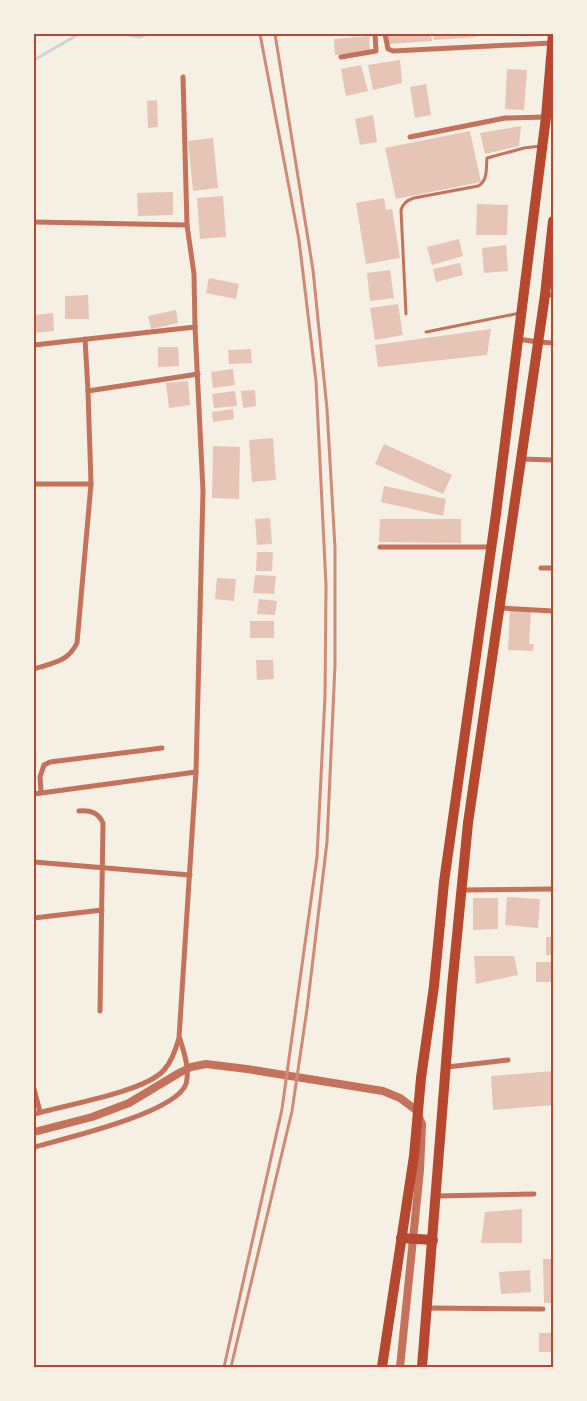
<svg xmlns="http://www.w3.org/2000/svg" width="587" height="1401" viewBox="0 0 587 1401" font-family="'Sofia Sans Condensed',sans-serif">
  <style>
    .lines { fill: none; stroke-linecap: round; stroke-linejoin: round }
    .stream { stroke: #c9d6d2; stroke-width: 3 }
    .building { fill: #e6c5b7 }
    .service { stroke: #c5725c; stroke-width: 3 }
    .minor { stroke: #c5725c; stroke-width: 5 }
    .tertiary { stroke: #c5725c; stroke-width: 8 }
    .primary { stroke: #b5482f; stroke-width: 10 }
    .rail { stroke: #cf8b77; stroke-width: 3 }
    .neatline { fill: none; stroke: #b5482f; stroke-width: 2 }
  </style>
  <rect width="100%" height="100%" fill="#f6efe4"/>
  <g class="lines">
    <!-- stream -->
    <g class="stream">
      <path d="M 124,34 L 139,37 L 149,34"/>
      <path d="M 34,60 L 79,34"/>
    </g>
  </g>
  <!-- building -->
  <g class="building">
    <path d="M 387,34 L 431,34 L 432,41 L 389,44 Z"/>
    <path d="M 433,34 L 476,34 L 476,37 L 434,40 Z"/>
    <path d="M 369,36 L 370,51 L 335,55 L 334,39 Z"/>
    <path d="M 400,60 L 402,83 L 373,90 L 368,65 Z"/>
    <path d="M 361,65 L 368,91 L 346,96 L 341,69 Z"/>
    <path d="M 507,69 L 527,70 L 524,110 L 505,109 Z"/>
    <path d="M 426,84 L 431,115 L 415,118 L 410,87 Z"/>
    <path d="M 157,100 L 158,127 L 148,128 L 147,101 Z"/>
    <path d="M 373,115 L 377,142 L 360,145 L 355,119 Z"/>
    <path d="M 521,126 L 519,146 L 485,154 L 480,133 Z"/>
    <path d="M 470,131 L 481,182 L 396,199 L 385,148 Z"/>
    <path d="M 213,138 L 218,188 L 193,191 L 188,141 Z"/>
    <path d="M 173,192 L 173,215 L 138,216 L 137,193 Z"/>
    <path d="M 223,196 L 226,237 L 200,239 L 197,198 Z"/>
    <path d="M 384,198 L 386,210 L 392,209 L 400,258 L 366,264 L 356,203 Z"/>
    <path d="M 477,204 L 508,205 L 507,235 L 476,235 Z"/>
    <path d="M 459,239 L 463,256 L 432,265 L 427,247 Z"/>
    <path d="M 506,245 L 508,271 L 484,273 L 482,248 Z"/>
    <path d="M 460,263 L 463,275 L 436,282 L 433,269 Z"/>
    <path d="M 390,270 L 394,298 L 370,301 L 367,273 Z"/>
    <path d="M 209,278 L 239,284 L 236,299 L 206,293 Z"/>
    <path d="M 88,295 L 89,319 L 65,319 L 65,296 Z"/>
    <path d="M 398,304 L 403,335 L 375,340 L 370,308 Z"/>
    <path d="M 176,310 L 178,323 L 151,329 L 148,316 Z"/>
    <path d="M 53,313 L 54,331 L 34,333 L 34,315 Z"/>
    <path d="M 491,329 L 487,355 L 378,367 L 375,345 Z"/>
    <path d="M 158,347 L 178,347 L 179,366 L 158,367 Z"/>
    <path d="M 251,349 L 252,363 L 229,364 L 228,350 Z"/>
    <path d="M 233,369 L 235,385 L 213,388 L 211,372 Z"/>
    <path d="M 188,381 L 190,405 L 169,408 L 166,383 Z"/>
    <path d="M 255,390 L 256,406 L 243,408 L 241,391 Z"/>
    <path d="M 235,391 L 237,406 L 214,408 L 212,394 Z"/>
    <path d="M 233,409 L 234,419 L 213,422 L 212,412 Z"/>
    <path d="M 273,438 L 276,480 L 252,482 L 249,440 Z"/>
    <path d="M 384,444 L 452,475 L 443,494 L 375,464 Z"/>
    <path d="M 213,446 L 240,447 L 239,499 L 212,498 Z"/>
    <path d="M 384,486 L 446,499 L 443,516 L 381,502 Z"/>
    <path d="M 270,518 L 272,544 L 257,545 L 255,519 Z"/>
    <path d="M 380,519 L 461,519 L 461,543 L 379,542 Z"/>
    <path d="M 257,552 L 273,552 L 272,571 L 256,571 Z"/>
    <path d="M 255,575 L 276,576 L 274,594 L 253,593 Z"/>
    <path d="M 217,578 L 236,579 L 234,601 L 215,599 Z"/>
    <path d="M 259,599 L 277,601 L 275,615 L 257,614 Z"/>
    <path d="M 510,610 L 531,611 L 529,644 L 534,644 L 533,651 L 508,650 Z"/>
    <rect x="250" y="621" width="24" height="17"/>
    <path d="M 256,660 L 273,660 L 274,679 L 257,680 Z"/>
    <path d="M 507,897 L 540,899 L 538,928 L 505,925 Z"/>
    <path d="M 473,898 L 498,898 L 498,929 L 473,930 Z"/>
    <rect x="546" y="937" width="7" height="18"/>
    <path d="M 474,956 L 514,956 L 518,975 L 476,984 Z"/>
    <rect x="536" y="962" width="17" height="20"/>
    <path d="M 553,1071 L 553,1105 L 493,1110 L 491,1076 Z"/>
    <path d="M 522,1209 L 522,1243 L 481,1243 L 485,1212 Z"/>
    <path d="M 543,1259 L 553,1259 L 553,1303 L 544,1303 Z"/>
    <path d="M 530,1270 L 531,1292 L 501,1294 L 499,1272 Z"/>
    <rect x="539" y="1333" width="14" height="19"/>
  </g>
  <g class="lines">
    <!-- service -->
    <g class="service">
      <path d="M 406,314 L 401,210 C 403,203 407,200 414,198 L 478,186 C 488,181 486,168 487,158 L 524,148 L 541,146"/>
      <path d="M 426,332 L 520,313"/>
    </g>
    <!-- minor -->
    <g class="minor">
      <path d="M 385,34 L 388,49 L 393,51 L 552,43"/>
      <path d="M 341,57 L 376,51 L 375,34"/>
      <path d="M 410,137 L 505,118 L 546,117"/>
      <path d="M 34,222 L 187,225"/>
      <path d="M 545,295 L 553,295"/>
      <path d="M 518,339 L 538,342 L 553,343"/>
      <path d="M 34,345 L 195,327"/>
      <path d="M 88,391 L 198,374"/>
      <path d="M 521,459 L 553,460"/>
      <path d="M 34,484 L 91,484"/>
      <path d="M 380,547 L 491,547"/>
      <path d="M 541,568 L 553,568"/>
      <path d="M 500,608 L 553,611"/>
      <path d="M 34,669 C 52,663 68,662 77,643 L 91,484 L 88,391 L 85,339"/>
      <path d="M 41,792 L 40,777 L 44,765 L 50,762 L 162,748"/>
      <path d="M 34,794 L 196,772"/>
      <path d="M 79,811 C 90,810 98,812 103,823 L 100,1011"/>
      <path d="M 34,862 L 190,875"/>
      <path d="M 462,890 L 553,889"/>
      <path d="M 34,918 L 102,910"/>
      <path d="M 447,1067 L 508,1060"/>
      <path d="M 34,1089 L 40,1112"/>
      <path d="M 34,1114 C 65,1105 145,1092 164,1070 C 172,1061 176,1049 179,1038 L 196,772 L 203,491 L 195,327 L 194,274 L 187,225 L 183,77"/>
      <path d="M 34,1147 C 63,1139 176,1113 186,1084 C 190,1070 184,1052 180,1039"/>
      <path d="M 436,1196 L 534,1194"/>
      <path d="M 427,1308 L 543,1309"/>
    </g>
    <!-- tertiary -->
    <path class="tertiary" d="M 34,1132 L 92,1117 L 129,1103 L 179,1073 L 191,1067 L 206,1064 L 247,1069 L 383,1091 L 400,1098 L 416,1110 L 422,1124 L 420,1170 L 400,1367"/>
    <!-- primary -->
    <g class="primary">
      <path d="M 401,1238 L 433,1240"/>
      <path d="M 382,1367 L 414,1156 L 421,1078 L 434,986 L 444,882 L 496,514 L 546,117 L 553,34"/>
      <path d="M 422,1367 L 452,987 L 468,823 L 545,295 L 553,221"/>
    </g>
    <!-- rail -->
    <g class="rail">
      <path d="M 224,1367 L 282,1109 L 317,857 L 325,696 L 326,585 L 316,381 L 299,240 L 260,34"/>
      <path d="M 231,1367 L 292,1111 L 307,1009 L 327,842 L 335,665 L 335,548 L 327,409 L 313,270 L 275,34"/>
    </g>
  </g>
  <!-- border -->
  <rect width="587" height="1401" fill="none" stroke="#f6efe4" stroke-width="70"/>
  <rect x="35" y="35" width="517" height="1331" class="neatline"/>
</svg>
